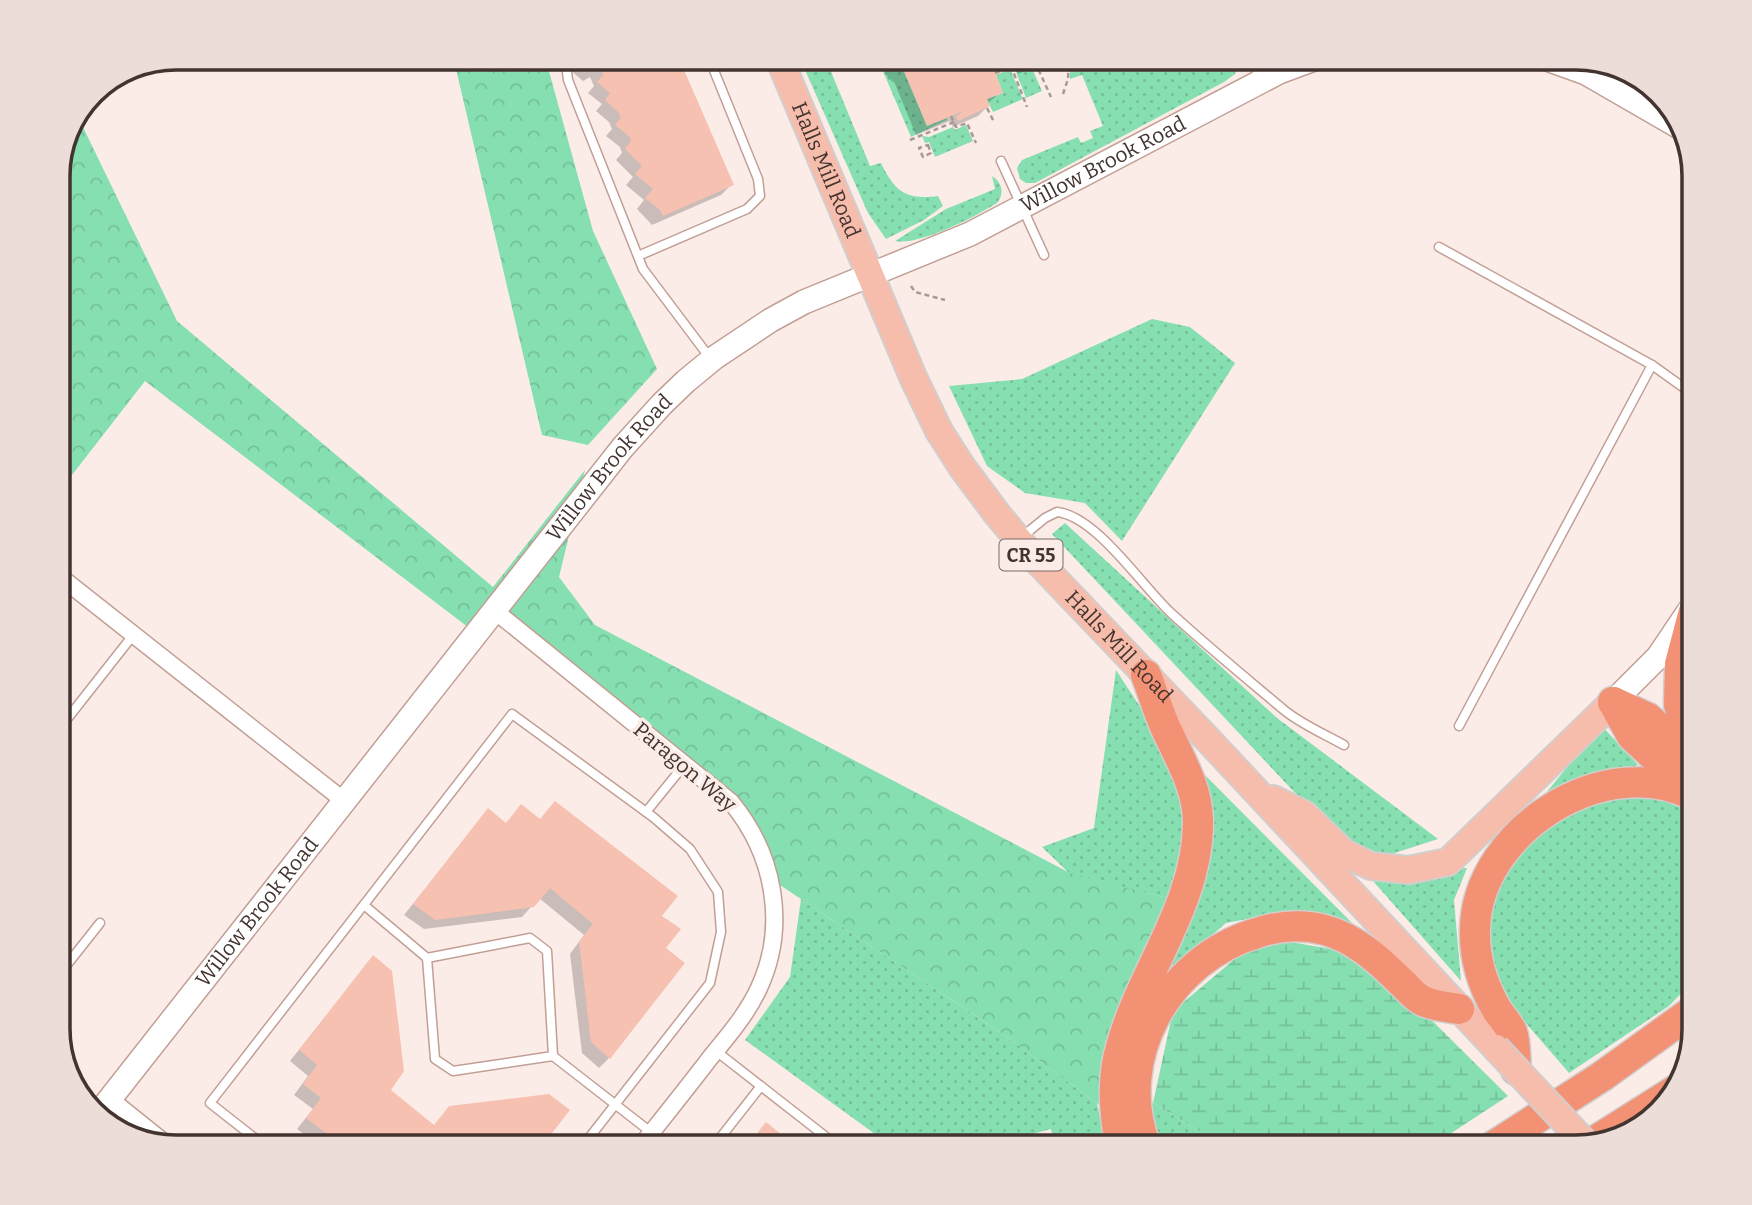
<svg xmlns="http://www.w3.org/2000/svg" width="1752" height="1205" viewBox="0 0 1752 1205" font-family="Bitter,serif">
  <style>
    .grass { fill: url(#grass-dots) }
    .forest { fill: url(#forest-crowns) }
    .wetland { fill: url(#wetland-marsh) }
    .shadow { fill: #0003 }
    .building { fill: #f6c1b1 }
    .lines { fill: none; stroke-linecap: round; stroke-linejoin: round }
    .lane-casing { stroke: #c29f95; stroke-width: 11 }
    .street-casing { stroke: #c29f95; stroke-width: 19 }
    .secondary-casing { stroke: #c29f95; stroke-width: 26 }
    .primary-casing { stroke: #d2cecd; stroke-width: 30 }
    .highway-casing { stroke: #d2cecd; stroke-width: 33 }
    .path { stroke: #a99995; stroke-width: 2.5; stroke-dasharray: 5 3.5; stroke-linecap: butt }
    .lane { stroke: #fff; stroke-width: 8 }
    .street { stroke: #fff; stroke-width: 16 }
    .secondary { stroke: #fff; stroke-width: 23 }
    .primary { stroke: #f7bdac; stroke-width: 26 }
    .highway { stroke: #f29174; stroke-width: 30 }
    .primary-bridge-casing { stroke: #d2cecd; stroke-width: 30; stroke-linecap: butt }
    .primary-bridge { stroke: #f7bdac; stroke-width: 26 }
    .labels { text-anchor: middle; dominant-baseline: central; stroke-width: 7; stroke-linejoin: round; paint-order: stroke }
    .shield { fill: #fcece8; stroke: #7a6b67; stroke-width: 2 }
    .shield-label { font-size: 19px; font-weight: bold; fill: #433430 }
    .street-label { font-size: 21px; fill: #433430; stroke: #fcece8 }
    .rim { fill: none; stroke: #433430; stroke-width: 3.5 }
  </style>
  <defs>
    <pattern id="grass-dots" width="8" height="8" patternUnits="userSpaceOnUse" patternTransform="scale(1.75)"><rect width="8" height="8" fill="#86dfb1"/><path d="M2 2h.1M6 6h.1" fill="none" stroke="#75c099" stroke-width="1.8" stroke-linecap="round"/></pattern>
    <pattern id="forest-crowns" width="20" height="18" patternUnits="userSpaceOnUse" patternTransform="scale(1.75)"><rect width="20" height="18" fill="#86dfb1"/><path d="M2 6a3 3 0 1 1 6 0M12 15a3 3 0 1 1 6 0" fill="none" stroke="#75c099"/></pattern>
    <pattern id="wetland-marsh" width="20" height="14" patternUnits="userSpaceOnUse" patternTransform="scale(1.75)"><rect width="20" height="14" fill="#86dfb1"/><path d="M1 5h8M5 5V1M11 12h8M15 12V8" fill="none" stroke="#75c099"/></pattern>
  </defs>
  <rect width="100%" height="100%" fill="#fcece8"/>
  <!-- grass -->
  <g class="grass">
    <path d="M 1151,60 L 1152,64 L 1161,60 L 1240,60 L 1235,74 L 1224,82 L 1035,183 L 1026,183 L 1020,179 L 1017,168 L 1022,160 L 1078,137 L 1081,143 L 1093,138 L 1090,131 L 1103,126 L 1082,75 L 1070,79 L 1070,61 Z"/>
    <path d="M 1584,60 L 1642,78 L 1665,104 L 1588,62 Z"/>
    <path d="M 1013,61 L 1027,61 L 1030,64 L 1042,91 L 1026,98 L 1013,64 L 1000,69 L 999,67 Z"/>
    <path d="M 827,62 L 870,166 L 881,163 C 895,192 906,200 938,196 L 943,206 L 924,220 L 886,239 L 868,213 L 802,63 Z"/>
    <path d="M 879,62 L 895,62 L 899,71 L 903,69 L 927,126 L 947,118 L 947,120 L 911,137 Z"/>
    <path d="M 1010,69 L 1023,99 L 993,112 L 987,99 L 1003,93 L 996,75 Z"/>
    <path d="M 966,125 L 973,141 L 935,157 L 929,142 L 925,143 L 922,136 L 929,137 L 953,127 L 955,130 Z"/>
    <path d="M 992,176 C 1002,182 1005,194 997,203 C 975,217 919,246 895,241 L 946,209 L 995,189 Z"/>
    <path d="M 1152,319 L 1190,327 L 1235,363 L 1122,541 L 1085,503 L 1025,493 L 987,466 L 949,386 L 1022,379 Z"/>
    <path d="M 1065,523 L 1277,718 L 1438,839 L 1376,859 L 1329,829 L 1052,534 Z"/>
    <path d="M 1116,670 L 1165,745 L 1179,798 L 1186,835 L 1167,898 L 1070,874 L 1042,847 L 1094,828 Z"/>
    <path d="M 1601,725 L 1638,765 L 1542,798 Z"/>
    <path d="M 1199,769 L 1363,934 L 1284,912 L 1226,923 L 1151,988 Z"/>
    <path d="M 1649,789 L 1694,809 L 1694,980 L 1669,1006 L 1569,1073 L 1505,999 L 1491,966 L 1484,920 L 1512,856 L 1550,819 L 1592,799 Z"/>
    <path d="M 1467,868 L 1454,900 L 1461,981 L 1366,873 Z"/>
    <path d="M 801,899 L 1004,1035 L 1097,1103 L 1106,1147 L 1054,1147 L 1051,1129 L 982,1147 L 893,1147 L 745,1040 L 790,977 Z"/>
    <path d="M 1153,1103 L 1225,1147 L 1155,1147 L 1142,1112 Z"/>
  </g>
  <!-- forest -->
  <g class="forest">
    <path d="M 547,64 L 593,231 L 657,369 L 588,445 L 542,435 L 455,65 Z"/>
    <path d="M 80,121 L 177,321 L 493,587 L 585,470 L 559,577 L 595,625 L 1070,873 L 1167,898 L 1115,1016 L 1105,1109 L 1004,1035 L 771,879 L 732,801 L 497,609 L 477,634 L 145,381 L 58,493 L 58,169 Z"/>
  </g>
  <!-- wetland -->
  <path class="wetland" d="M 1261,937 L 1366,955 L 1508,1096 L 1430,1147 L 1225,1147 L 1153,1103 L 1173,1011 Z"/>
  <!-- shadow -->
  <g class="shadow">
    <path d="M 1038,61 L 1031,68 L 1018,74 L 1015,65 L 994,75 L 1001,92 L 987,104 L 988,106 L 978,116 L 953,127 L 950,121 L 916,135 L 893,79 L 889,80 L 881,62 Z"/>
    <path d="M 679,63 L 732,184 L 721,195 L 652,225 L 637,209 L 644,200 L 626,185 L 633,177 L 616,160 L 622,153 L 620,147 L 606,136 L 612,129 L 609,122 L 596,111 L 602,104 L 588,93 L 594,86 L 590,77 L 583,81 L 563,64 Z"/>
    <path d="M 488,810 L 505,824 L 660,916 L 664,948 L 609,1058 L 599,1068 L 582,1053 L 570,954 L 584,935 L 539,898 L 522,917 L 424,929 L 404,915 Z"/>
    <path d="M 373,957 L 388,1090 L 433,1127 L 568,1110 L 539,1147 L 321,1147 L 297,1129 L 313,1109 L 294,1095 L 308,1076 L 290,1061 Z"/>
  </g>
  <!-- building -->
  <g class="building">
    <path d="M 1012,61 L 999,67 L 1001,73 L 996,75 L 1003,93 L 987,99 L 990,106 L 958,121 L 956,116 L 961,113 L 961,112 L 927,126 L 903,69 L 899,71 L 895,62 Z"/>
    <path d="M 681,63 L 734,185 L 663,216 L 660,210 L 645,198 L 653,189 L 635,174 L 642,166 L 625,149 L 631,141 L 630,137 L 615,125 L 621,118 L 618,112 L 605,100 L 610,93 L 597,82 L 603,75 L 601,68 L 594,72 L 584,64 Z"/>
    <path d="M 555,801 L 678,896 L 662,916 L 681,929 L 666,948 L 685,963 L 610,1059 L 591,1042 L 579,942 L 593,924 L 550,888 L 534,907 L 435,920 L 413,904 L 488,808 L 506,823 L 521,804 L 540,819 Z"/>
    <path d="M 373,955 L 392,971 L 404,1071 L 391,1090 L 434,1125 L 449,1106 L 549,1094 L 570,1110 L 541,1147 L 344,1147 L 306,1118 L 321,1098 L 303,1084 L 317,1065 L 299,1050 Z"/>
    <path d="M 766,1122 L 797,1147 L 746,1147 Z"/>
  </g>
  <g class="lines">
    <defs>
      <g id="lane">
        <path d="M 1252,60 L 1260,80"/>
        <path d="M 566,64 L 568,80 L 643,269 L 710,358"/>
        <path d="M 1001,161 L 1044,255"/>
        <path d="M 1439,247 L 1652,365"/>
        <path d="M 638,256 L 747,209 L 760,196 L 758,179 L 711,63"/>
        <path d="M 1023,536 L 1045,518 L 1057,512 C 1096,516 1142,586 1171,613 C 1207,646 1246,678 1284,710 C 1301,724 1324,734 1344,745"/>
        <path d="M 1459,726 L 1652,365 L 1694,395"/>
        <path d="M 58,727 L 60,728 L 134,634"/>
        <path d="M 646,812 L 685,764"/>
        <path d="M 364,905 L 427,958"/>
        <path d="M 58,976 L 100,923"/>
        <path d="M 716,1051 L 839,1147"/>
        <path d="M 553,1056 L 453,1071 L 435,1059 L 427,958 L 530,938 L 547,951 L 553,1056 L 652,1133"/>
        <path d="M 266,1147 L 210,1103 L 512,714 L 653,817 L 690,849 L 718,892 L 721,932 L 710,983 L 582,1147"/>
        <path d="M 713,1147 L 761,1086"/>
      </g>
      <g id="street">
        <path d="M 58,575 L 343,800"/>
        <path d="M 495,611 L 731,802 C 774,854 788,925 759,988 C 747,1014 728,1036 710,1058 C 687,1088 663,1118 640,1147"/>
        <path d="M 110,1099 L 166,1144"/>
      </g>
      <g id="secondary">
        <path d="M 1544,58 L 1586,73 L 1683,129"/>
        <path d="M 1613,702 L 1658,657 L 1689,611"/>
        <path id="s1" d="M 98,1114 L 623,447 L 662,404 L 686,381 L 714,358 L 771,320 L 804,302 L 970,234 L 1279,72 L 1314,59"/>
      </g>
      <g id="primary">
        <path id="s2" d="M 781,63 L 913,377 L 939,431 L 962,467 L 997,514 L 1027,550 L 1213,745 L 1496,1048"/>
        <path d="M 1273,799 L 1305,815 L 1344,853 L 1371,866 L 1409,870 L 1448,862 L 1613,702"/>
      </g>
      <g id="highway">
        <path d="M 1694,611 L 1680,664 L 1679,705 L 1694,739"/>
        <path d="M 1613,702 L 1632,736 L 1691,790"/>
        <path d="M 1613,702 L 1648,718 L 1694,759"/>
        <path d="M 1516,1070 C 1515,1058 1516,1043 1512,1032 C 1509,1025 1502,1017 1497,1010 C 1483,986 1474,958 1475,929 C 1477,830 1606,749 1694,796"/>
        <path d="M 1592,1143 L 1676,1090"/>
        <path d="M 1120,1147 C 1115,1113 1111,1080 1121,1047 C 1142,970 1199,903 1198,820 C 1197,788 1182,763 1169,735 C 1159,716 1154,695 1146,675"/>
        <path d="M 1146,1147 C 1111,1058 1168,959 1257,933 C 1278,926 1302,924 1325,930 C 1354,938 1378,959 1399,980 C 1406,986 1414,997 1423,1001 C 1433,1006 1448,1007 1459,1009"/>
        <path d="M 1492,1147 L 1601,1077 L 1694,1010"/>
      </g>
    </defs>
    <!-- lane casing -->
    <use href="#lane" class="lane-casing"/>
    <!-- street casing -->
    <use href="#street" class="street-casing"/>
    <!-- secondary casing -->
    <use href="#secondary" class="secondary-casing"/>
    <!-- primary casing -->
    <use href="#primary" class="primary-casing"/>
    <!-- highway casing -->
    <use href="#highway" class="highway-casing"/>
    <!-- path -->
    <g class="path">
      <path d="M 1035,62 L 1051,97"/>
      <path d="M 995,73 L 1011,66 L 1027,107"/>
      <path d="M 1063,94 L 1068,79 L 1069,61"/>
      <path d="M 987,108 L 994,122"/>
      <path d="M 951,116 L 956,127 L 967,123 L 976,143"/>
      <path d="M 910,140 L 954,122"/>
      <path d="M 928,145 L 931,153 L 923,157 L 919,148 Z"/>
      <path d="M 911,286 L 915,292 L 945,300"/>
    </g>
    <!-- lane -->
    <use href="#lane" class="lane"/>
    <!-- street -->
    <use href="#street" class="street"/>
    <!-- secondary -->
    <use href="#secondary" class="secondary"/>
    <!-- primary -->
    <use href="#primary" class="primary"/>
    <!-- highway -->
    <use href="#highway" class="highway"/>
    <defs>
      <path id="primary-bridge" d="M 1496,1048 L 1587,1145"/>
    </defs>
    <!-- primary-bridge casing -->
    <use href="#primary-bridge" class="primary-bridge-casing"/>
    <!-- primary-bridge -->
    <use href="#primary-bridge" class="primary-bridge"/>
  </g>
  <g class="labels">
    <!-- shield labels -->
    <rect class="shield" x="999.5" y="539.5" width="63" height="31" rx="5"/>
    <g class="shield-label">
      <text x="1031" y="555">CR 55</text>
    </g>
    <!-- street labels -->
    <g class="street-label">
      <text stroke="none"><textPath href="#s1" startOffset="1412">Willow Brook Road</textPath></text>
      <text stroke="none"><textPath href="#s2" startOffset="116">Halls Mill Road</textPath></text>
      <text stroke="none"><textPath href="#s1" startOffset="824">Willow Brook Road</textPath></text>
      <text stroke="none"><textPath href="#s2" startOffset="682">Halls Mill Road</textPath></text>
      <text transform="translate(685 767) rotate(40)">Paragon Way</text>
      <text stroke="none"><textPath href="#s1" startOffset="257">Willow Brook Road</textPath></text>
    </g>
  </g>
  <!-- crop -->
  <path d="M0 0H1752V1205H0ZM176 70H1576A106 106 0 0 1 1682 176V1029A106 106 0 0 1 1576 1135H176A106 106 0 0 1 70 1029V176A106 106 0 0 1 176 70Z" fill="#edddd9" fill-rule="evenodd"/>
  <path class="rim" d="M176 70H1576A106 106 0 0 1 1682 176V1029A106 106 0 0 1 1576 1135H176A106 106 0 0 1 70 1029V176A106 106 0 0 1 176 70Z"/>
</svg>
